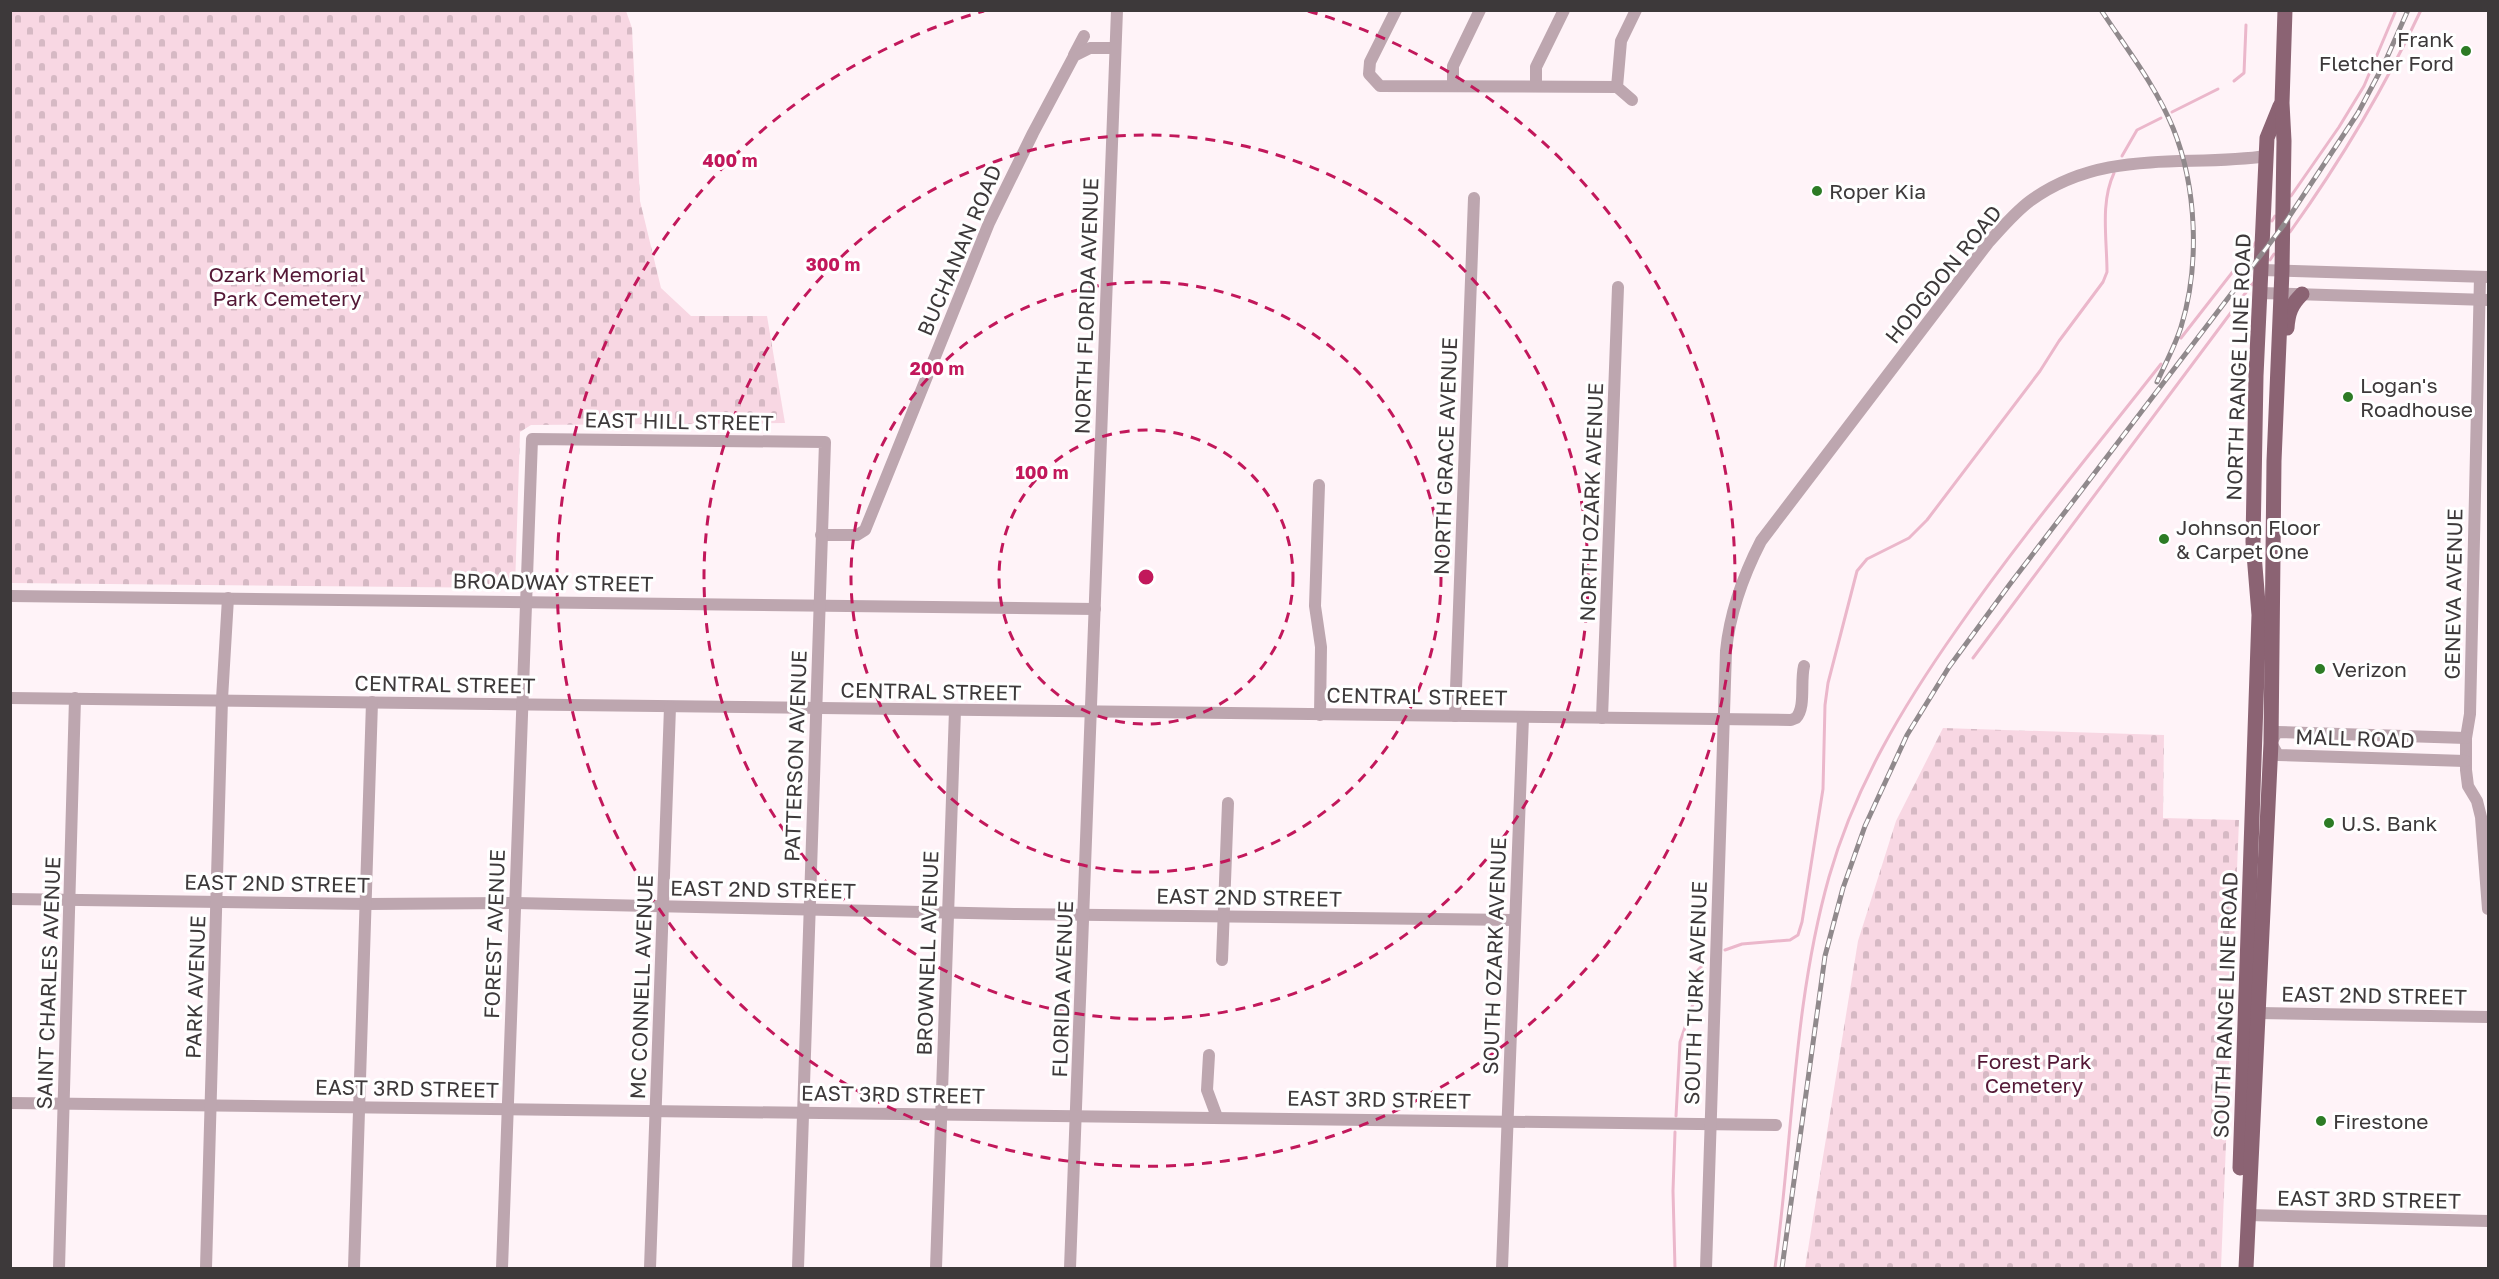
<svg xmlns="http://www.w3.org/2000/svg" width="2499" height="1279" viewBox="0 0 2499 1279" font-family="'Golos Text',sans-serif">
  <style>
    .cemetery { fill: url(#cemetery-stones) }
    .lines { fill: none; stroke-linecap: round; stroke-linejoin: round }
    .stream { stroke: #ebb7cb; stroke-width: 3 }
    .minor { stroke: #bda6af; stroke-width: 12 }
    .major { stroke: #8b6373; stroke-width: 15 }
    .rail-casing { stroke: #90898c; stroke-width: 5 }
    .rail { stroke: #fff; stroke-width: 3; stroke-dasharray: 9; stroke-linecap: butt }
    .ring { fill: none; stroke: #c2185b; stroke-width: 3; stroke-dasharray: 10 8 }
    .poi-dot { fill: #2d7b25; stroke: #fff; stroke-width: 2 }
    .labels { text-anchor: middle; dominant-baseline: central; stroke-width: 6; stroke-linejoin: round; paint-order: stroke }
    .poi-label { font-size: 21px; fill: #3d393a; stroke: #fff; text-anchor: start }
    .street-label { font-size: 21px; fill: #3d393a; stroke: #fff }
    .park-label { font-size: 21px; fill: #541836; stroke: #fff }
    .centre { fill: #c2185b; stroke: #fff; stroke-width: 3 }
    .ring-label { font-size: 18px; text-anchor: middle; font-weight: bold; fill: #c2185b; stroke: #fff; stroke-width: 6; stroke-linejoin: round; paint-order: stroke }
  </style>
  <defs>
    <pattern id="cemetery-stones" width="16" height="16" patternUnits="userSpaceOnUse" patternTransform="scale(1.5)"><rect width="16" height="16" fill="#f8d7e3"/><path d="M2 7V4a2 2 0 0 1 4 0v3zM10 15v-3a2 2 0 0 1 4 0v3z" fill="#d6b9c4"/></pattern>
  </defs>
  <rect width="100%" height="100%" fill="#fff3f8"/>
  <!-- cemetery -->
  <g class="cemetery">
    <path d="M 11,10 L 626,11 L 632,28 L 640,201 L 661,288 L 691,316 L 767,316 L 785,423 L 531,425 L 520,432 L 515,588 L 11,583 Z"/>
    <path d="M 1943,728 L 2164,735 L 2163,818 L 2239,820 L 2221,1268 L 1805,1268 L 1858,941 L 1896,821 Z"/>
  </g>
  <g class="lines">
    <!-- stream -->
    <g class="stream">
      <path d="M 2234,81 L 2244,73 L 2246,25"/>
      <path d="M 2172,112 L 2218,89"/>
      <path d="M 2122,156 L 2137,130 L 2161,118"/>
      <path d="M 2291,196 L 2339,127 L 2364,86 L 2396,10"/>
      <path d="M 2272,221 L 2275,216"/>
      <path d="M 2290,232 C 2340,162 2384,89 2421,10"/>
      <path d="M 2270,260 L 2274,254"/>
      <path d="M 2181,338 L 2256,242"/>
      <path d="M 1973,658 L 2253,283"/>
      <path d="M 1725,950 L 1742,944 L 1790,940 L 1798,935 L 1802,922 L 1823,789 L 1825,705 L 1828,683 L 1857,571 L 1867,559 L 1909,538 L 1927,520 L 2040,371 L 2059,341 L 2103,282 L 2107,272 C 2107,239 2100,203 2114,173"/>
      <path d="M 1676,1116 L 1680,1042 L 1694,1001 L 1698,970 L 1704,964"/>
      <path d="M 1675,1268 L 1673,1191 L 1675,1132"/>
      <path d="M 1775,1268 C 1793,1138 1793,1005 1829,877 C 1855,786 1903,706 1957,629 C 2020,538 2092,452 2161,364"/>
    </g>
    <!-- minor -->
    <g class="minor">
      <path d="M 1396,10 L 1370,62 L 1369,74 L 1380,86 L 1617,87"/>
      <path d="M 1074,55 L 1084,36"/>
      <path d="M 1453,86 L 1453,66 L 1480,10"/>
      <path d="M 1536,86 L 1536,67 L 1564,10"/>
      <path d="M 1632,100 L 1617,87 L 1621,41 L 1636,10"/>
      <path d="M 2262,270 L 2488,277"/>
      <path d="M 2480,277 L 2470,714 L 2466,738 L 2466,770 L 2468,786 L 2477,801 L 2481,817 L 2488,909"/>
      <path d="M 2260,293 L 2488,300"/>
      <path d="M 1319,485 L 1315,606 L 1321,647 L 1320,715"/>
      <path d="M 821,535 L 857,535 L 865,530 L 989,223 L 1033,133 L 1074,56 L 1090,48 L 1115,48"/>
      <path d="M 10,596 L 1095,609"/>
      <path d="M 10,698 L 1791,720 L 1796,718 C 1806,707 1800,683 1804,666"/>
      <path d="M 1455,716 L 1474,198"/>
      <path d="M 1602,718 L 1618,287"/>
      <path d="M 2465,761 L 2278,755 L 2271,743 L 2277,732 L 2466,738"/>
      <path d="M 10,899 L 367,904 L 515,903 L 1014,914 L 1515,920"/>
      <path d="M 1222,960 L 1228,803"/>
      <path d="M 2258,1013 L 2488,1017"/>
      <path d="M 1209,1055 L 1207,1090 L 1217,1117"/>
      <path d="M 10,1103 L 1776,1125"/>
      <path d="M 2248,1215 L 2488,1221"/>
      <path d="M 59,1268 L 75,698"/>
      <path d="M 206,1268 L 222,699 L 228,598"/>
      <path d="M 354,1268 L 372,702"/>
      <path d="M 502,1268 L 532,439 L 825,442 L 798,1268"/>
      <path d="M 650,1268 L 670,707"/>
      <path d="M 936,1268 L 955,710"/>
      <path d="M 1070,1268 L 1117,10"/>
      <path d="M 1502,1268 L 1523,717"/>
      <path d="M 1706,1268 L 1726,651 C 1730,611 1743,576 1761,541 L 1988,243 C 2001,229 2014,213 2030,201 C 2104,147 2184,168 2267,156"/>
    </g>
    <!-- major -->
    <g class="major">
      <path d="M 2287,328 C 2288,313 2291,305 2302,294"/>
      <path d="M 2240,1168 L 2259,615 L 2253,542 L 2256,376 L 2267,138 L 2280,106"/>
      <path d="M 2246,1268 L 2271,743 L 2274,461 L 2282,271 L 2284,141 L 2282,103 L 2285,10"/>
    </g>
    <defs>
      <g id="rail">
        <path d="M 2101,10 C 2126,48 2156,86 2173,128 C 2197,187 2200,266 2181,327 C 2175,346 2165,364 2157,382"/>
        <path d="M 1782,1268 L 1825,956 L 1843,888 L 1865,826 L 1907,735 L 1949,667 L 2010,584 L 2283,226 L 2358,113 L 2385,62 L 2408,10"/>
      </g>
    </defs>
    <!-- rail casing -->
    <use href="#rail" class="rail-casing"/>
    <!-- rail -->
    <use href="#rail" class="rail"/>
  </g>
  <!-- distance rings -->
  <g class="ring">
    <circle cx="1146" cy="577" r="147"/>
    <circle cx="1146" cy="577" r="295"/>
    <circle cx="1146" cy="577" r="442"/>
    <path d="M1308 11A589 589 0 1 1 984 11"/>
  </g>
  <!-- markers -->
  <g class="poi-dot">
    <circle cx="2466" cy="51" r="6"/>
    <circle cx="1817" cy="191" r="6"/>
    <circle cx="2348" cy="397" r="6"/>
    <circle cx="2164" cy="539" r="6"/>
    <circle cx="2320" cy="669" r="6"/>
    <circle cx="2329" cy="823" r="6"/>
    <circle cx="2321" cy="1121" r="6"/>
  </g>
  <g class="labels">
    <!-- poi labels -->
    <g class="poi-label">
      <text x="2454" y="39" text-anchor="end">Frank<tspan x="2454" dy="24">Fletcher Ford</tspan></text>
      <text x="1829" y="191">Roper Kia</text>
      <text x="2360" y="385">Logan's<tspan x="2360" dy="24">Roadhouse</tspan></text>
      <text x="2176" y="527">Johnson Floor<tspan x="2176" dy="24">&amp; Carpet One</tspan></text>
      <text x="2332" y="669">Verizon</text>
      <text x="2341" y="823">U.S. Bank</text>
      <text x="2333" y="1121">Firestone</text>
    </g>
    <!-- street labels -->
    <g class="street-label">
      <text transform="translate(959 250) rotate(-67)">BUCHANAN ROAD</text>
      <text transform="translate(1943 274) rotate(-51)">HODGDON ROAD</text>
      <text transform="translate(1086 306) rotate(-88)">NORTH FLORIDA AVENUE</text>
      <text transform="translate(2238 367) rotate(-88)">NORTH RANGE LINE ROAD</text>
      <text transform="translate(679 421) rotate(1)">EAST HILL STREET</text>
      <text transform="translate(1445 456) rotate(-88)">NORTH GRACE AVENUE</text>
      <text transform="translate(1591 502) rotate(-88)">NORTH OZARK AVENUE</text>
      <text transform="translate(553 582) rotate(1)">BROADWAY STREET</text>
      <text transform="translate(2453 594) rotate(-89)">GENEVA AVENUE</text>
      <text transform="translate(445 684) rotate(1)">CENTRAL STREET</text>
      <text transform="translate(931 691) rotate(1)">CENTRAL STREET</text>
      <text transform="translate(1417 696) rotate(1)">CENTRAL STREET</text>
      <text transform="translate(2355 738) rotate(2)">MALL ROAD</text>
      <text transform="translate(795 756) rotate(-88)">PATTERSON AVENUE</text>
      <text transform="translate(277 883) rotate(1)">EAST 2ND STREET</text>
      <text transform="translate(763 889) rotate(1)">EAST 2ND STREET</text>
      <text transform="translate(1249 897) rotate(1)">EAST 2ND STREET</text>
      <text transform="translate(494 934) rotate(-88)">FOREST AVENUE</text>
      <text transform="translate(927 953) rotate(-88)">BROWNELL AVENUE</text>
      <text transform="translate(1494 956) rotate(-88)">SOUTH OZARK AVENUE</text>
      <text transform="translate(48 983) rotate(-88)">SAINT CHARLES AVENUE</text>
      <text transform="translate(195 987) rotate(-88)">PARK AVENUE</text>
      <text transform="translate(641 987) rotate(-88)">MC CONNELL AVENUE</text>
      <text transform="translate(1062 989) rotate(-88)">FLORIDA AVENUE</text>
      <text transform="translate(1695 993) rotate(-88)">SOUTH TURK AVENUE</text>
      <text transform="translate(2374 995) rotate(1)">EAST 2ND STREET</text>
      <text transform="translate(2225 1005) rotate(-88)">SOUTH RANGE LINE ROAD</text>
      <text transform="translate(407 1088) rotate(1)">EAST 3RD STREET</text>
      <text transform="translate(893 1094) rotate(1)">EAST 3RD STREET</text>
      <text transform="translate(1379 1099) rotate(1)">EAST 3RD STREET</text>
      <text transform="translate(2369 1199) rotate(1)">EAST 3RD STREET</text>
    </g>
    <!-- park labels -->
    <g class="park-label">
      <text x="287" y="274">Ozark Memorial<tspan x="287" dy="24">Park Cemetery</tspan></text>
      <text x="2034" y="1061">Forest Park<tspan x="2034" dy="24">Cemetery</tspan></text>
    </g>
  </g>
  <circle cx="1146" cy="577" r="9" class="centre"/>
  <g class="ring-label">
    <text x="730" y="167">400 m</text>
    <text x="833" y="271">300 m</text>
    <text x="937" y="375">200 m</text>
    <text x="1042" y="479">100 m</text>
  </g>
  <!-- border -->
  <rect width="2499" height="1279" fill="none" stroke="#3d393a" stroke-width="24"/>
</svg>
